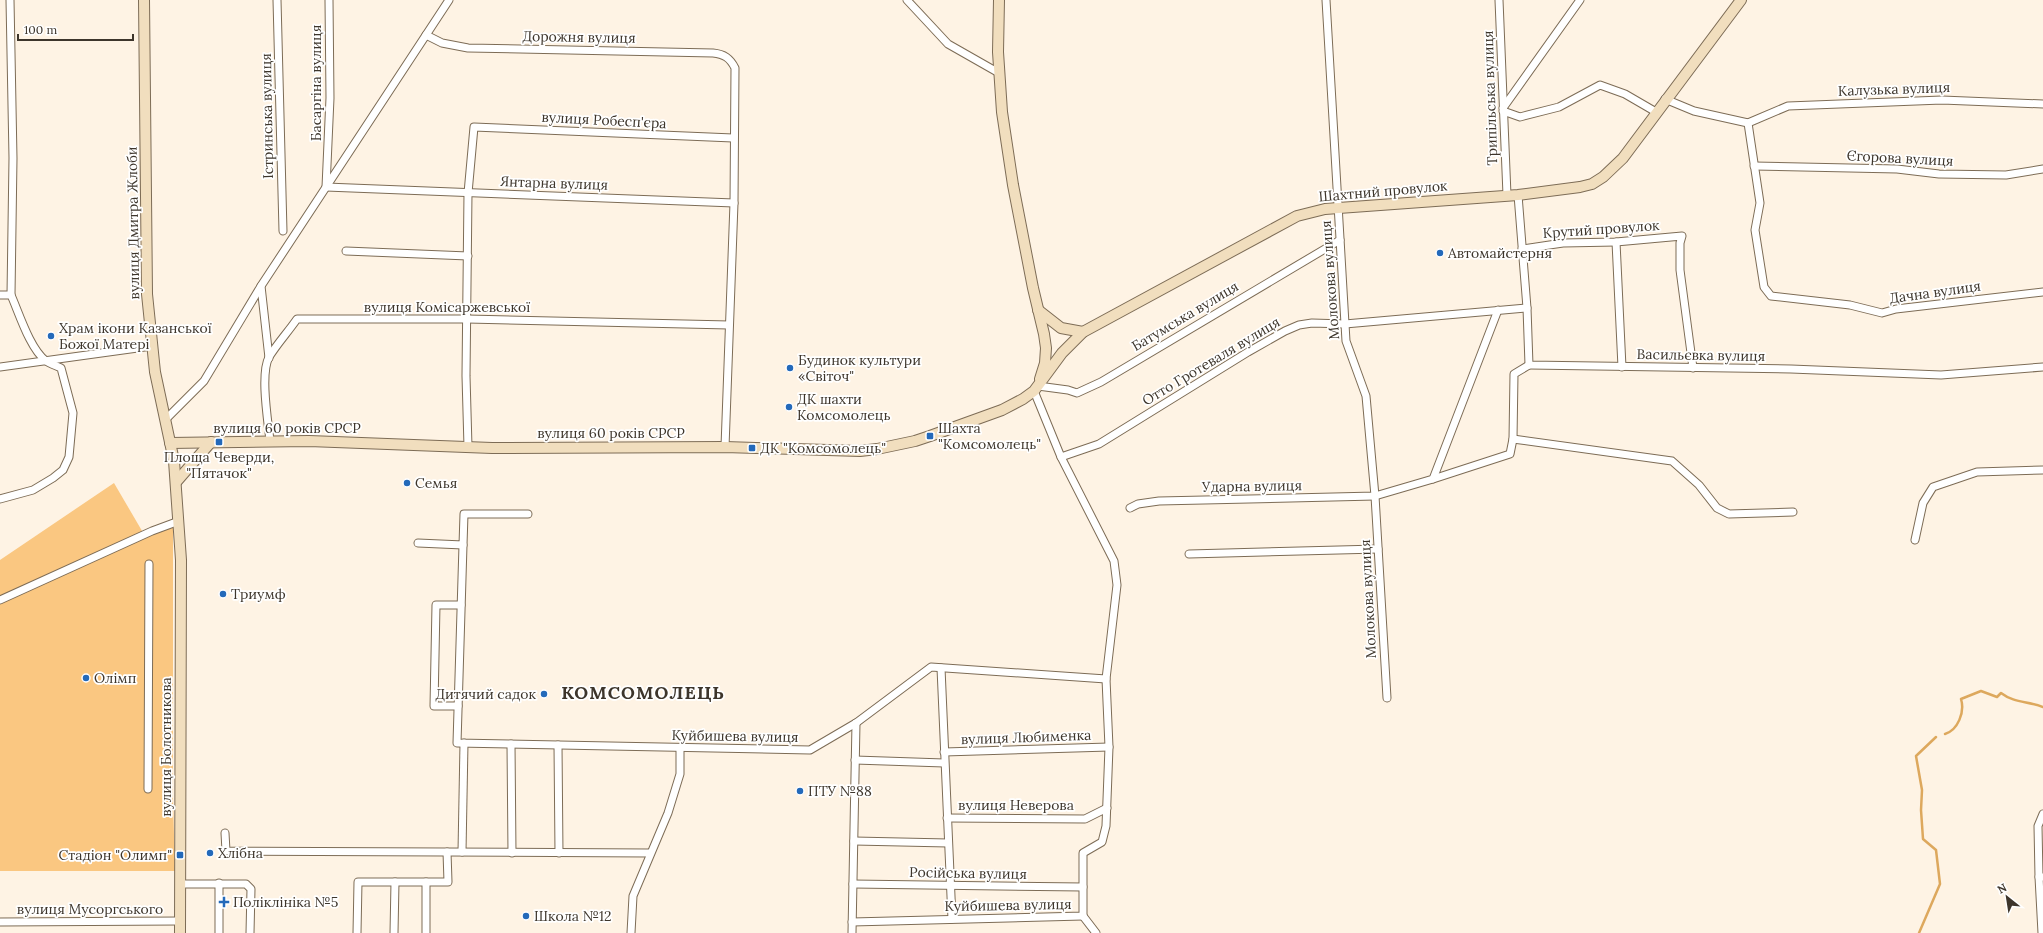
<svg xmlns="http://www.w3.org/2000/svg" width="2043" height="933" viewBox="0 0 2043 933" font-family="Lora,serif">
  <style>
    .green { fill: #fac781 }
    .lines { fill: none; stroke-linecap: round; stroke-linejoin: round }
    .stream { stroke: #dda85d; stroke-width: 2.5 }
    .street-casing { stroke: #7d6c56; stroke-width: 9 }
    .secondary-casing { stroke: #7d6c56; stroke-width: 12 }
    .street { stroke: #fff; stroke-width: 7 }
    .secondary { stroke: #f1debe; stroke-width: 10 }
    .poi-dot { fill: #2369ba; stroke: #fff; stroke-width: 1.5 }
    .labels { text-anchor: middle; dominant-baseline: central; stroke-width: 3.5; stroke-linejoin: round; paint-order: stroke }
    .street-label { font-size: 14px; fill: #3d352b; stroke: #fff }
    .poi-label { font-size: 14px; fill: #3d352b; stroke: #fff; text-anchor: start }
    .district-label { font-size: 18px; font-weight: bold; letter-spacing: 1px; fill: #3d352b; stroke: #fff }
  </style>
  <rect width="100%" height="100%" fill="#fef3e4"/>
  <!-- green -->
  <path class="green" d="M 114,483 L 145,536 L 160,529 L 173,528 L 173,798 L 175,871 L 0,871 L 0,560 Z"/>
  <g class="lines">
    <!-- stream -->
    <g class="stream">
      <path d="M 1945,734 C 1958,730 1965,712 1961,699 L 1981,691 L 1997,697 L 2001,693 C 2014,703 2028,701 2043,707"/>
      <path d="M 1919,933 L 1940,884 L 1936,850 L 1923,839 L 1921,810 L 1922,790 L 1916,756 L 1936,737"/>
    </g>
    <defs>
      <g id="street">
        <path d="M 10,0 L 13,158 L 11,295"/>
        <path d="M 277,0 L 283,231"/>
        <path d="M 329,0 L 330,98 L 326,187 L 734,203"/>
        <path d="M 907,0 L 948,44 L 999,73"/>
        <path d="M 1326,0 L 1346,341 L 1366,396 L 1375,496 L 1387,698"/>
        <path d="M 1499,0 L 1507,195"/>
        <path d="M 426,35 L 442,43 L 468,48 L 713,53 C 724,54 730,58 735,68 L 734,203 L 725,447"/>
        <path d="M 1665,99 L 1694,111 L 1748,123 L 1760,203 L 1755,230 L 1764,287 L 1771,296 L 1850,305 L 1882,313 L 1896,309 L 2043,292"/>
        <path d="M 1503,108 L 1580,0"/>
        <path d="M 1503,111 L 1520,117 L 1559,107 L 1600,85 L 1625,94 L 1656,112"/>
        <path d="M 1748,123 L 1788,106 L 1942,100 L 2043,104"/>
        <path d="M 1754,166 L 1897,169 L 1939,174 L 2006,175 L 2043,169"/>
        <path d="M 1518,195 L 1527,308 L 1529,365 L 1791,369 L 1941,375 L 2043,367"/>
        <path d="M 1616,242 L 1622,367"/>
        <path d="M 1522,249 L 1563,243 L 1616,242 L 1682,236 L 1680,243 L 1680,270 L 1693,368"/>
        <path d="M 346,251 L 468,256"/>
        <path d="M 0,295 L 11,295 C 19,313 30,349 46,361 C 51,364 56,366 61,368 L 73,413 L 69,457 L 63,470 L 53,478 L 33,490 L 0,499"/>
        <path d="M 269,358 L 261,286 L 449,0"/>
        <path d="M 0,367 L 152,346"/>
        <path d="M 1038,386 L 1068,390 L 1077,393 L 1101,382 L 1340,240"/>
        <path d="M 165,420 L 204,381 L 261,286"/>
        <path d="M 1513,439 L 1672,461 L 1699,485 L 1717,508 L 1729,514 L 1793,512"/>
        <path d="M 270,441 C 268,421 260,374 269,357 C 277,344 288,332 297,319 L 467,319 L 729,325"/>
        <path d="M 468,447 L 466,376 L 468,193 L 474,127 L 733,138"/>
        <path d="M 1061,457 L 1099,444 L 1248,352 L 1285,331 L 1299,325 L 1312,323 L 1345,324 L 1527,308"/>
        <path d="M 1433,479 L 1510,454 L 1513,439 L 1514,374 L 1529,365"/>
        <path d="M 1130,508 L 1138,504 L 1159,501 L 1375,496 L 1433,479 L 1498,310"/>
        <path d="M 1915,540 L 1923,503 L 1933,487 L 1977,472 L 2043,470"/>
        <path d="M 418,543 L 463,545 L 464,514 L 528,514"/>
        <path d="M 463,545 L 457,743 L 810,750 L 856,723 L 931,667 L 1106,679 L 1117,585 L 1114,561 L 1061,457 L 1034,391"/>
        <path d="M 1189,554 L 1378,549"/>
        <path d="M 0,600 L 152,531 L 179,521"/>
        <path d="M 941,668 L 952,919"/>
        <path d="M 458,706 L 434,706 L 436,605 L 461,605"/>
        <path d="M 511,744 L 512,853"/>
        <path d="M 558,745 L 559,853"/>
        <path d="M 944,752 L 1109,747"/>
        <path d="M 855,760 L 944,763"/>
        <path d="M 148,789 L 149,564"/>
        <path d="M 947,818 L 1085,819 L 1107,808"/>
        <path d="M 225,833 L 226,851 L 649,853"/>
        <path d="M 854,841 L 948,843"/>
        <path d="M 462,852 L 464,743"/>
        <path d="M 2039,877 L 2038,826 L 2043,814"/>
        <path d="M 180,884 L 246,884 L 251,889 L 250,933"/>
        <path d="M 853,884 L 1083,887"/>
        <path d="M 1083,916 L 1096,933"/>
        <path d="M 0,922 L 180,921"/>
        <path d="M 852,922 L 1083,916 L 1083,853 L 1102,842 L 1106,826 L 1109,747 L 1106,679"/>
        <path d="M 219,933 L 219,883"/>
        <path d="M 357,933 L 358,882 L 448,882 L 447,852"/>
        <path d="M 394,933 L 395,882"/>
        <path d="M 426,933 L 426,882"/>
        <path d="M 631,933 L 633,896 L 668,813 L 680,774 L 680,748"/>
        <path d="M 852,933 L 856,723"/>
        <path d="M 2042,933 L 2039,877 L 2043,877"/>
      </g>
      <g id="secondary">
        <path d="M 144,0 L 147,294 L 155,372 L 174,461 L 181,560 L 180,933"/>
        <path d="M 999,0 L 998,52 L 1002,112 L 1013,185 L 1033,288 L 1044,334 L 1046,348 L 1045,363 L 1040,379"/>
        <path d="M 1038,310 L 1061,328 L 1083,332"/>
        <path d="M 170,443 L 309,441 L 492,448 L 725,447 L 860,451 L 877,449 L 915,441 L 930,436 L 1002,410 L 1023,399 L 1034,391 L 1062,353 L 1083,332 L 1297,216 L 1325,209 L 1518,195 L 1580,187 L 1592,184 L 1603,177 L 1623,158 L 1741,0"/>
        <path d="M 177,481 L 211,442"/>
      </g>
    </defs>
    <!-- street casing -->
    <use href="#street" class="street-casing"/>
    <!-- secondary casing -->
    <use href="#secondary" class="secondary-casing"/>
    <!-- street -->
    <use href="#street" class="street"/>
    <!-- secondary -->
    <use href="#secondary" class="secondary"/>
  </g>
  <!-- markers -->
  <g class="poi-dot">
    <circle cx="1440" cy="253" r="4"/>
    <circle cx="51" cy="336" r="4"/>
    <circle cx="790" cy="368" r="4"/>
    <circle cx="789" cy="407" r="4"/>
    <rect x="926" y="432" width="8" height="8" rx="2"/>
    <rect x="215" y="438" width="8" height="8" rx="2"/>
    <rect x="748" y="444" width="8" height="8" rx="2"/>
    <circle cx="407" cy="483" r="4"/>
    <circle cx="223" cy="594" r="4"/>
    <circle cx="86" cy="678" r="4"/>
    <circle cx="544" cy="694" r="4"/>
    <circle cx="800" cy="791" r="4"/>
    <circle cx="210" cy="853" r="4"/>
    <rect x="176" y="851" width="8" height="8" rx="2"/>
    <path d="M222 896h4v4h4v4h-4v4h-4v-4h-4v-4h4z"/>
    <circle cx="526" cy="916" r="4"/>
  </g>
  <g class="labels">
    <!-- street labels -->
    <g class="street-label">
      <text transform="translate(579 37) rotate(1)">Дорожня вулиця</text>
      <text transform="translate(316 83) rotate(-90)">Басаргіна вулиця</text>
      <text transform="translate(1894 89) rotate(-2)">Калузька вулиця</text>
      <text transform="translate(1490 98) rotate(-92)">Трипільська вулиця</text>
      <text transform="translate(267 116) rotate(-91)">Істринська вулиця</text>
      <text transform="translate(604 120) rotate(3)">вулиця Робесп'єра</text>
      <text transform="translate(1900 158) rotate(3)">Єгорова вулиця</text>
      <text transform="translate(554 183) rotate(2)">Янтарна вулиця</text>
      <text transform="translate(1383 191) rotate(-5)">Шахтний провулок</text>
      <text transform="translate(133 223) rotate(-91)">вулиця Дмитра Жлоби</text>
      <text transform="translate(1601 229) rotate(-4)">Крутий провулок</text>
      <text transform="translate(1330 280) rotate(-94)">Молокова вулиця</text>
      <text transform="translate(1935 292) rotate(-8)">Дачна вулиця</text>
      <text x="447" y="307">вулиця Комісаржевської</text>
      <text transform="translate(1185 316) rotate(-31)">Батумська вулиця</text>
      <text transform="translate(1701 355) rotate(1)">Васильєвка вулиця</text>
      <text transform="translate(1211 361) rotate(-31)">Отто Гротеваля вулиця</text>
      <text x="287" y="428">вулиця 60 років СРСР</text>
      <text x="611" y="433">вулиця 60 років СРСР</text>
      <text transform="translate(1252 486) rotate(-1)">Ударна вулиця</text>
      <text transform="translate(1368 599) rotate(-93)">Молокова вулиця</text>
      <text transform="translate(735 736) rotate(1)">Куйбишева вулиця</text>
      <text transform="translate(1026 737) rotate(-2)">вулиця Любименка</text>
      <text transform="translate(166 747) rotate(-90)">вулиця Болотникова</text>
      <text x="1016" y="805">вулиця Неверова</text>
      <text transform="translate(968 873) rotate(1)">Російська вулиця</text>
      <text transform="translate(1008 905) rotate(-1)">Куйбишева вулиця</text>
      <text x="90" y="909">вулиця Мусоргського</text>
    </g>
    <!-- poi labels -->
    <g class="poi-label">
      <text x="1448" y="253">Автомайстерня</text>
      <text x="59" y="328">Храм ікони Казанської<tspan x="59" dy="16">Божої Матері</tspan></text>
      <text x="798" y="360">Будинок культури<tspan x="798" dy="16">«Світоч"</tspan></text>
      <text x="797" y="399">ДК шахти<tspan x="797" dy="16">Комсомолець</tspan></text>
      <text x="938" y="428">Шахта<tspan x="938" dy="16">"Комсомолець"</tspan></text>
      <text x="760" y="448">ДК "Комсомолець"</text>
      <text x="219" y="457" text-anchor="middle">Площа Чеверди,<tspan x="219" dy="16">"Пятачок"</tspan></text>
      <text x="415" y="483">Семья</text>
      <text x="231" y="594">Триумф</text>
      <text x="94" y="678">Олімп</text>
      <text x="536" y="694" text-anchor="end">Дитячий садок</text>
      <text x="808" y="791">ПТУ №88</text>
      <text x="218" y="853">Хлібна</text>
      <text x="172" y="855" text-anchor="end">Стадіон "Олимп"</text>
      <text x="233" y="902">Поліклініка №5</text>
      <text x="534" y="916">Школа №12</text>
    </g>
    <!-- district labels -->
    <g class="district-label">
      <text x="643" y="692">КОМСОМОЛЕЦЬ</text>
    </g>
  </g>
  <!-- north arrow -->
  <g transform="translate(2007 897) rotate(330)" stroke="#ffffff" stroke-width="3" paint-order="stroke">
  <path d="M0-3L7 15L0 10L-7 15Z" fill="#3d352b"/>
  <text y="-6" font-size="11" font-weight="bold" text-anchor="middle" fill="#3d352b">N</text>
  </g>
  <!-- scale -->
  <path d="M18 34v6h115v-6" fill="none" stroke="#3d352b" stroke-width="2"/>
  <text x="24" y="34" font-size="12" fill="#3d352b" stroke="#ffffff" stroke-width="3" paint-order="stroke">100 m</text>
</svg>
